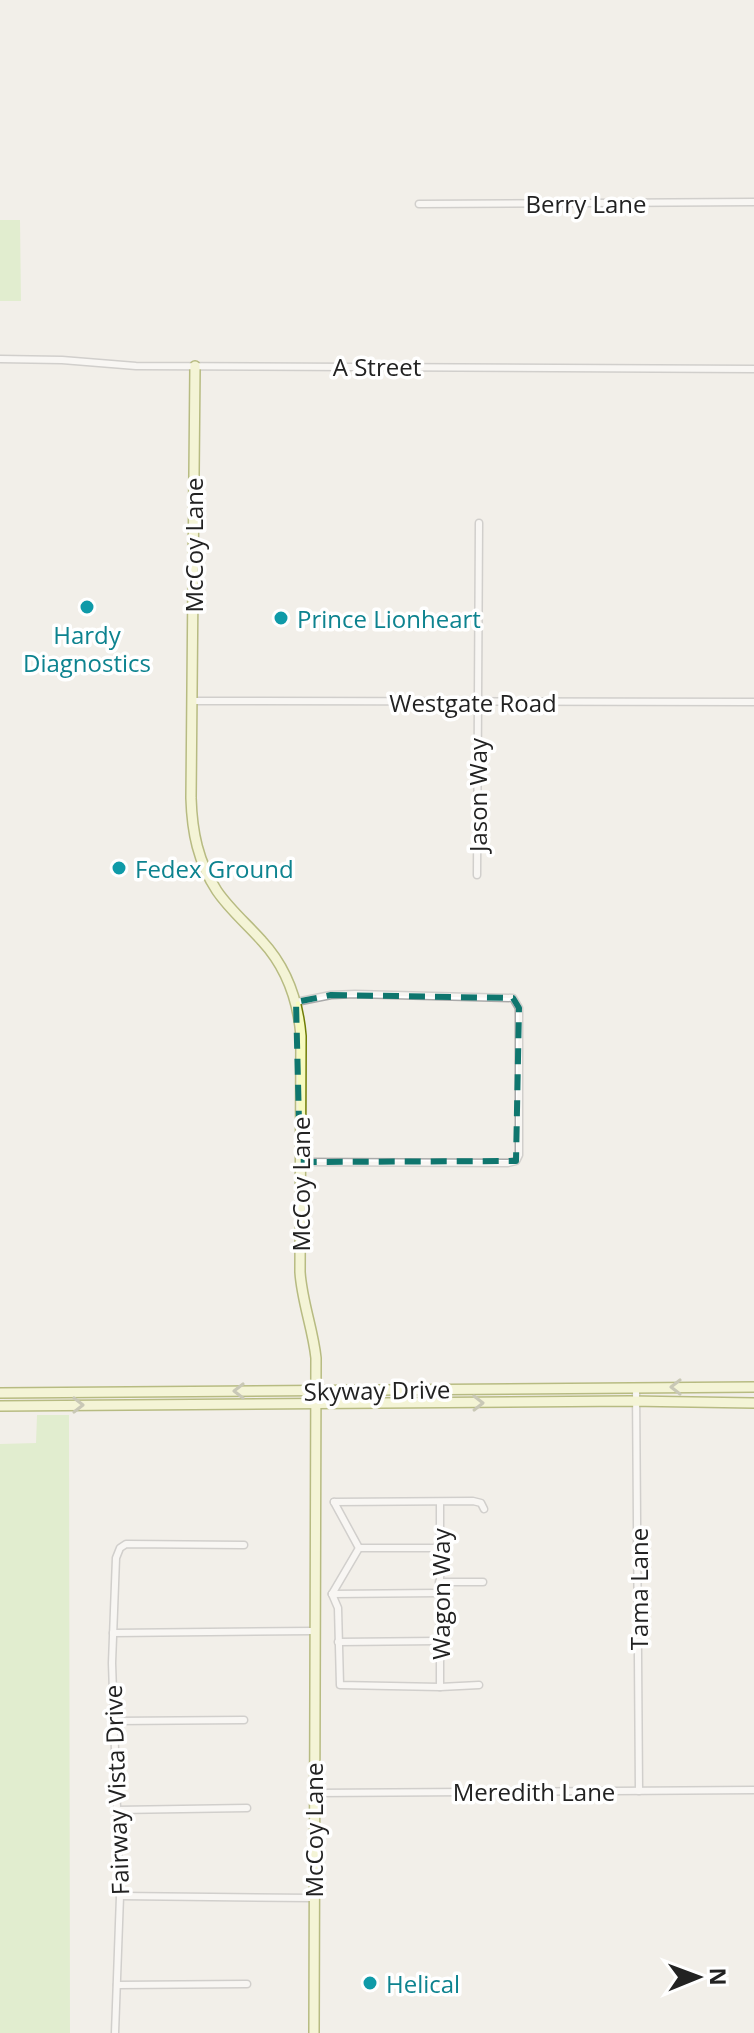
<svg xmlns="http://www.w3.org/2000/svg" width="754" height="2033" viewBox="0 0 754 2033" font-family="'Open Sans',sans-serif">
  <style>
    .grass { fill: #cdebb0 }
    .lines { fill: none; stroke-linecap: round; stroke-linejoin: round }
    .street-casing { stroke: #a9a9a9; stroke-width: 9 }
    .secondary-casing { stroke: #707d05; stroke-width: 12 }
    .street { stroke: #fff; stroke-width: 6 }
    .secondary { stroke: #f7fabf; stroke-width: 9 }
    .oneway { stroke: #979978 }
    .marked { fill: none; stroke: #0f766e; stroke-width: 6; stroke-dasharray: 16 10; stroke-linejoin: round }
    .culture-dot { fill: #0f9aa8; stroke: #fff; stroke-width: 3 }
    .labels { text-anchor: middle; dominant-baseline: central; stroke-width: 7; stroke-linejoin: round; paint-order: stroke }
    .street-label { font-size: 24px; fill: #222; stroke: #fff }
    .culture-label { font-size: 24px; fill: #0d838f; stroke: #fff; text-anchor: start }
  </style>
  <rect width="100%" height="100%" fill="#f2efe9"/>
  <!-- grass -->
  <g class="grass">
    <path d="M 0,220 L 20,220 L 21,301 L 0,301 Z"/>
    <path d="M 37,1415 L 69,1415 L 70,2033 L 0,2033 L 0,1444 L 36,1443 Z"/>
  </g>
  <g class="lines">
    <defs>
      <g id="street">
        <path d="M 419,204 L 754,202"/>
        <path d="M 0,359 L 62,360 L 136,366 L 754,369"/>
        <path d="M 192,701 L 754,702"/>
        <path d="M 477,875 L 479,523"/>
        <path d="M 296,1002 L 331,995 L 355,994 L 513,998 L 519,1008 L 519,1155 L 516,1161 L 508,1163 L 300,1162"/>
        <path d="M 636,1387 L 639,1791"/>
        <path d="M 334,1502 L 473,1501 L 481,1503 L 484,1509"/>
        <path d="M 359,1548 L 440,1548"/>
        <path d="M 439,1582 L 483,1582"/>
        <path d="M 332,1594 L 338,1608 L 340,1685 L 440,1687 L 479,1685"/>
        <path d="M 332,1594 L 439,1593"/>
        <path d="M 332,1594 L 359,1548 L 334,1502"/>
        <path d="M 113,1633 L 314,1631"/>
        <path d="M 338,1642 L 439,1641"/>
        <path d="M 440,1687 L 440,1502"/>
        <path d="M 113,1721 L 244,1720"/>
        <path d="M 314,1793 L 754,1790"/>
        <path d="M 117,1810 L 247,1808"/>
        <path d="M 120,1896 L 313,1898"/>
        <path d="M 117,1985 L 247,1984"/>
        <path d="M 115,2033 L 120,1896 L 112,1663 L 116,1558 L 120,1548 L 126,1544 L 244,1545"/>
      </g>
      <g id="secondary">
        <path d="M 195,366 L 191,798 C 192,832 198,862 217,891 C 230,910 247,924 262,941 C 287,968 298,1000 301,1036 L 300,1272 C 302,1302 313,1329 316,1358 L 314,2033"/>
        <path d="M 0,1393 L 754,1387"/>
        <path d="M 0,1406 L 630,1401 L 754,1403"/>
      </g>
    </defs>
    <!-- street casing -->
    <use href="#street" class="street-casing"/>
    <!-- secondary casing -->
    <use href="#secondary" class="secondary-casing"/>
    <!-- street -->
    <use href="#street" class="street"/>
    <!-- secondary -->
    <use href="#secondary" class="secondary"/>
  </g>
  <!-- one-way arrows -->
  <defs><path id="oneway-chevron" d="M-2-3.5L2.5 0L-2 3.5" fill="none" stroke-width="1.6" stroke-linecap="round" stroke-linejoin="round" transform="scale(2)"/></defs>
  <g class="oneway">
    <use href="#oneway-chevron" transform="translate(676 1387) rotate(180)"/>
    <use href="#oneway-chevron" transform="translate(239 1391) rotate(180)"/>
    <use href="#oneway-chevron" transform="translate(478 1403) rotate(-1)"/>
    <use href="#oneway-chevron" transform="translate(78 1405)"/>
  </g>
  <!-- marked area -->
  <path d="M0 0H754V2033H0ZM 331,995 L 513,998 L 519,1008 L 516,1161 L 300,1162 L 296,1002 Z" fill="#f2efe9" fill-opacity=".55" fill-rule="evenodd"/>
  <path class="marked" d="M 331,995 L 513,998 L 519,1008 L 516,1161 L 300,1162 L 296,1002 Z"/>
  <!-- markers -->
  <g class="culture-dot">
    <circle cx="87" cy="607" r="8"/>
    <circle cx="281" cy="618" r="8"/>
    <circle cx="119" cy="868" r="8"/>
    <circle cx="370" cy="1983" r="8"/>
  </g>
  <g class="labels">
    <!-- street labels -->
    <g class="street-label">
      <text x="586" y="203">Berry Lane</text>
      <text x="377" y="366">A Street</text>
      <text transform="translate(193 545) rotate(-90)">McCoy Lane</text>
      <text x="473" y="702">Westgate Road</text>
      <text transform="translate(477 795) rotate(-90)">Jason Way</text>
      <text transform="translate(300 1184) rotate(-90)">McCoy Lane</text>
      <text transform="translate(377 1390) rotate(-1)">Skyway Drive</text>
      <text transform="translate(638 1589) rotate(-90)">Tama Lane</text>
      <text transform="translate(440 1594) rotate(-90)">Wagon Way</text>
      <text transform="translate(116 1790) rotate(-92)">Fairway Vista Drive</text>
      <text x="534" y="1791">Meredith Lane</text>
      <text transform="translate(313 1830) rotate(-90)">McCoy Lane</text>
    </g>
    <!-- culture labels -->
    <g class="culture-label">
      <text x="297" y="618">Prince Lionheart</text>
      <text x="87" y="634" text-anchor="middle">Hardy<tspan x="87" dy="28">Diagnostics</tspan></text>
      <text x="135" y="868">Fedex Ground</text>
      <text x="386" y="1983">Helical</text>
    </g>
  </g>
  <!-- north arrow -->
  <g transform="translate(698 1977) rotate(89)" stroke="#ffffff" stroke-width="6" paint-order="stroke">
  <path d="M0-6L14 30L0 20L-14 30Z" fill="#222222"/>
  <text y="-12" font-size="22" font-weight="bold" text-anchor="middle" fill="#222222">N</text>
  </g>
</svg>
